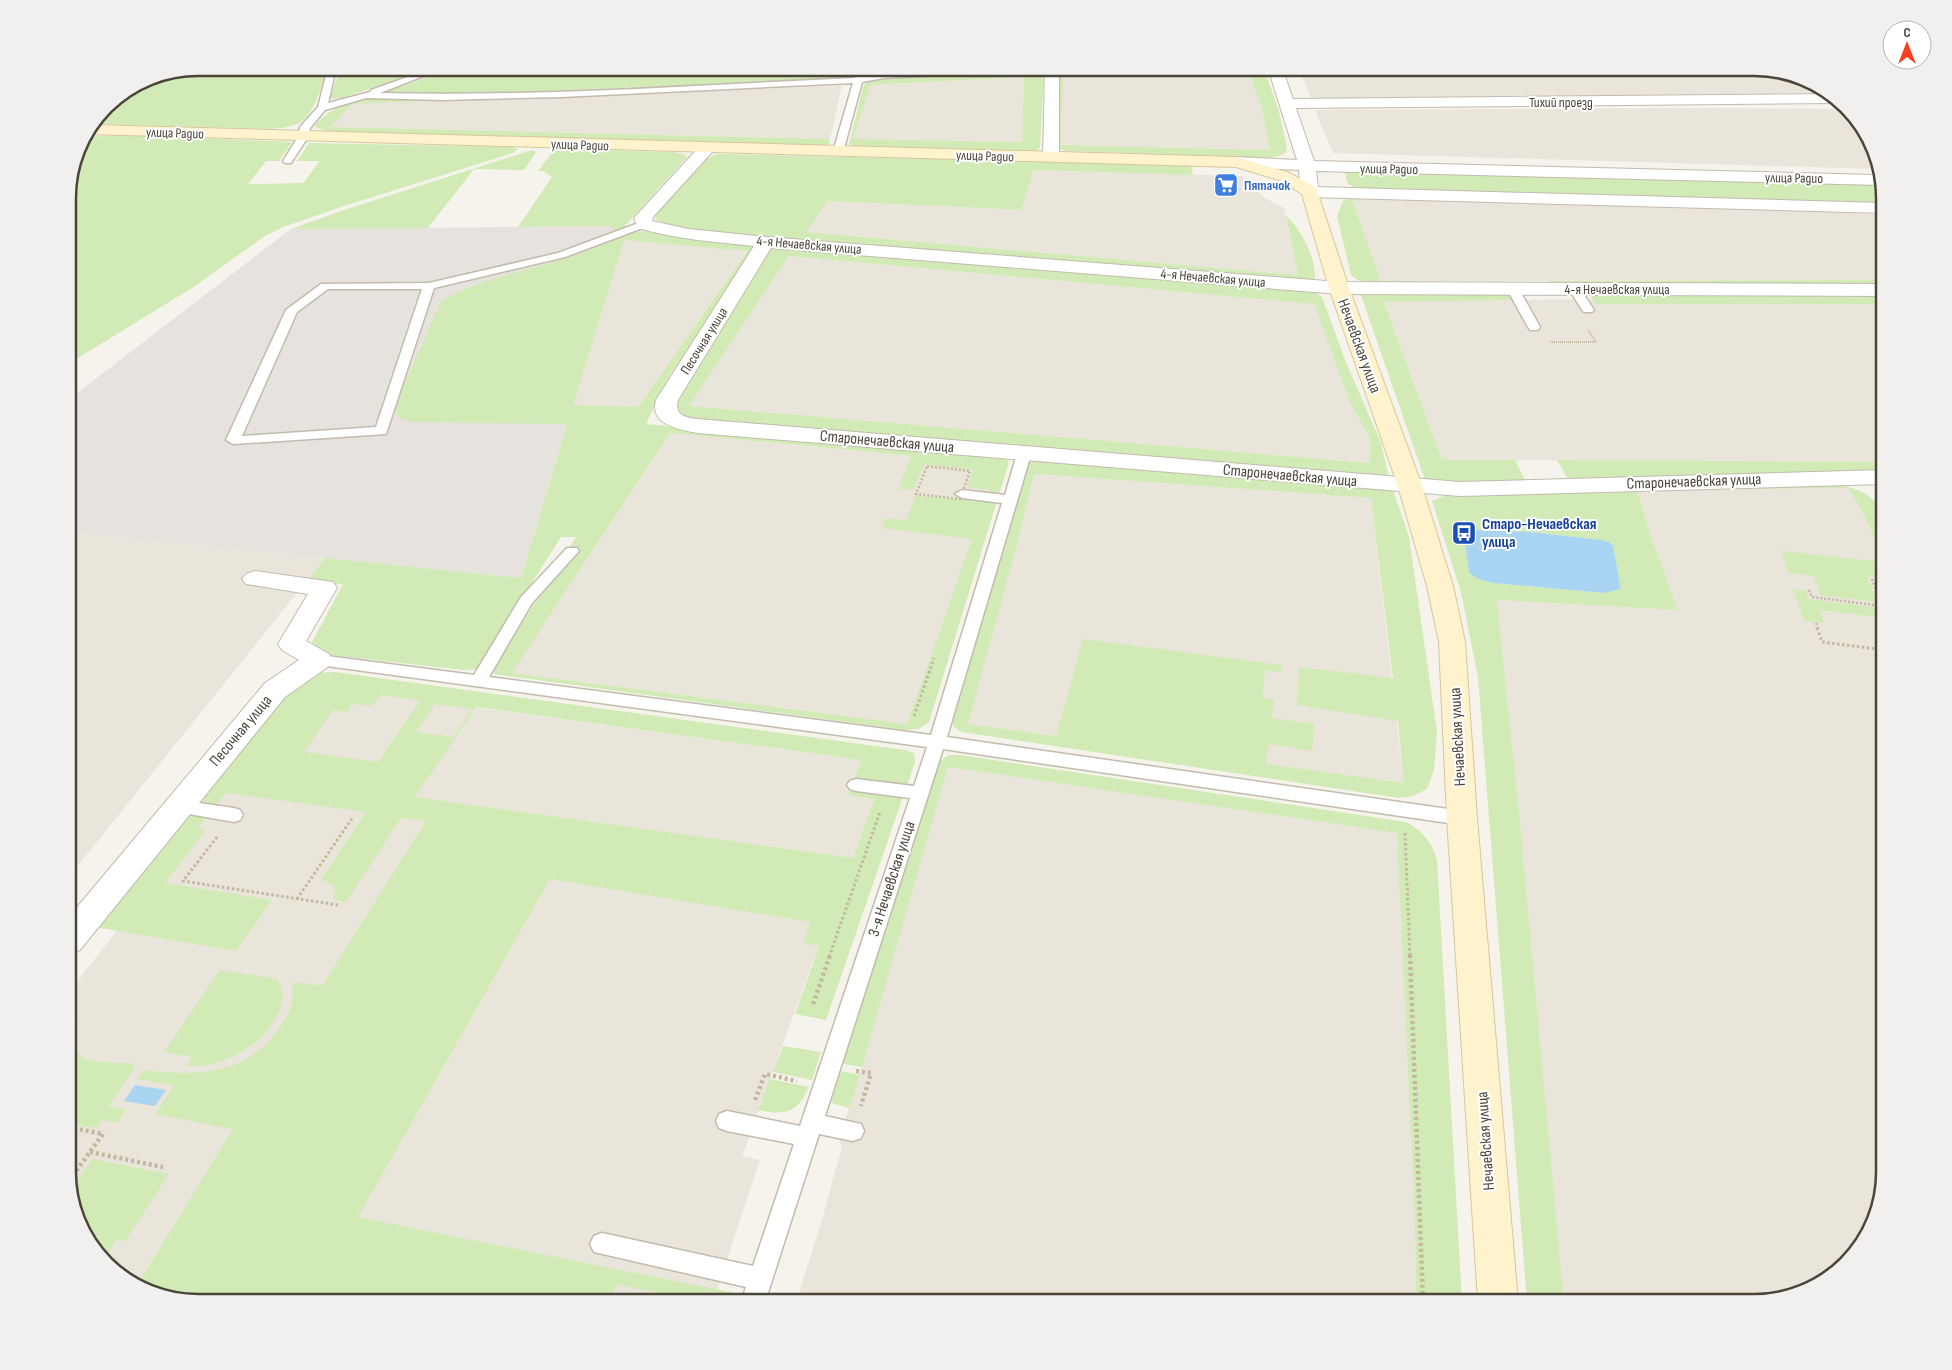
<svg xmlns="http://www.w3.org/2000/svg" width="1952" height="1370" viewBox="0 0 1952 1370" font-family="'Sofia Sans Condensed',sans-serif">
  <style>
    .residential { fill: #eae5da }
    .industrial { fill: #e6e2dd }
    .green { fill: #d2eab5; fill-rule: evenodd }
    .water { fill: #a9d4f2 }
    .lines { fill: none; stroke-linecap: round; stroke-linejoin: round }
    .lane-casing { stroke: #c2bbae; stroke-width: 3 }
    .street-casing { stroke: #c2bbae; stroke-width: 2 }
    .secondary-casing { stroke: #d6c79b; stroke-width: 2 }
    .path-far3 { stroke: #c4b79f; stroke-width: 2; stroke-dasharray: 1 1; stroke-linecap: butt }
    .path-far2 { stroke: #c4b79f; stroke-width: 2.5; stroke-dasharray: 2 2; stroke-linecap: butt }
    .path-far1 { stroke: #c4b79f; stroke-width: 3; stroke-dasharray: 2.5 2.5; stroke-linecap: butt }
    .path { stroke: #c4b79f; stroke-width: 4.5; stroke-dasharray: 3 3; stroke-linecap: butt }
    .lane { fill: #fff; fill-rule: evenodd }
    .street { fill: #fff; fill-rule: evenodd }
    .secondary { fill: #fff3cd; fill-rule: evenodd }
    .labels { text-anchor: middle; dominant-baseline: central; stroke-width: 4; stroke-linejoin: round; paint-order: stroke }
    .far-street-label { font-size: 14px; fill: #4b4439; stroke: #fff }
    .far-shop-label { font-size: 14px; font-weight: bold; fill: #366cbe; stroke: #fff; text-anchor: start }
    .street-label { font-size: 16px; fill: #4b4439; stroke: #fff }
    .transit-label { font-size: 16px; font-weight: bold; fill: #164399; stroke: #fff; text-anchor: start }
    .rim { fill: none; stroke: #4b4439; stroke-width: 2.5 }
  </style>
  <rect width="100%" height="100%" fill="#f6f3ec"/>
  <!-- residential -->
  <g class="residential">
    <path d="M 1200,68 L 1247,68 L 1261,105 L 1270,150 L 1061,145 L 1063,75 Z"/>
    <path d="M 1298,68 L 1754,68 L 1827,90 L 1830,93 L 1312,99 Z"/>
    <path d="M 1024,77 L 1022,142 L 853,140 L 871,85 Z"/>
    <path d="M 842,86 L 830,139 L 329,127 L 352,104 Z"/>
    <path d="M 1691,108 L 1845,109 L 1867,133 L 1877,169 L 1333,153 L 1315,110 Z"/>
    <path d="M 1034,170 L 1242,176 L 1263,197 L 1284,208 L 1298,275 L 806,232 L 828,201 L 1021,210 Z"/>
    <path d="M 1351,197 L 1855,212 L 1857,214 L 1884,215 L 1884,280 L 1381,281 Z"/>
    <path d="M 625,240 L 747,250 L 638,407 L 572,406 Z"/>
    <path d="M 789,256 L 1314,304 L 1350,403 L 1370,438 L 1370,463 L 688,406 Z"/>
    <path d="M 1593,299 L 1596,304 L 1884,304 L 1884,462 L 1442,460 L 1384,301 Z"/>
    <path d="M 670,433 L 999,465 L 907,724 L 512,673 Z"/>
    <path d="M 1034,474 L 1371,498 L 1404,783 L 967,724 L 1017,545 Z"/>
    <path d="M 1848,488 L 1861,509 L 1884,560 L 1884,1172 L 1862,1245 L 1819,1285 L 1754,1302 L 1564,1302 L 1520,821 L 1497,600 L 1678,610 L 1651,537 L 1637,490 Z"/>
    <path d="M 79,533 L 325,558 L 68,878 L 68,544 Z"/>
    <path d="M 310,685 L 861,760 L 848,795 L 874,798 L 853,858 L 414,797 L 401,817 L 427,821 L 138,1284 L 125,1280 L 85,1237 L 68,1180 L 68,993 Z"/>
    <path d="M 948,767 L 1398,833 L 1415,1223 L 1416,1302 L 796,1302 L 822,1220 L 842,1146 L 839,1142 Z"/>
    <path d="M 550,879 L 811,922 L 819,945 L 742,1156 L 760,1160 L 713,1302 L 309,1302 Z"/>
  </g>
  <!-- industrial -->
  <path class="industrial" d="M 612,226 L 615,240 L 625,240 L 572,406 L 521,578 L 79,533 L 68,544 L 68,400 L 291,229 Z"/>
  <!-- green -->
  <g class="green">
    <path d="M 194,68 L 326,68 C 324,83 313,115 299,123 C 291,127 281,128 272,129 L 94,124 L 106,106 L 148,77 Z"/>
    <path d="M 341,68 L 431,68 L 342,98 L 329,99 Z"/>
    <path d="M 454,68 L 861,68 C 854,80 840,78 827,79 L 473,94 L 380,94 Z"/>
    <path d="M 874,68 L 971,68 L 871,73 Z"/>
    <path d="M 1054,68 L 1200,68 L 1063,75 L 1061,145 L 1270,150 L 1261,105 L 1247,68 L 1264,68 L 1279,112 L 1287,148 L 1286,152 L 1279,156 L 1270,158 L 1067,151 L 1056,148 Z"/>
    <path d="M 1044,69 L 1040,148 L 1036,151 L 853,146 L 849,144 L 863,88 L 868,79 ZM 1024,77 L 1022,142 L 853,139 L 871,85 Z"/>
    <path d="M 398,98 L 452,100 L 352,104 L 330,127 L 830,139 L 829,144 L 823,146 L 329,131 L 316,128 L 315,125 C 339,99 364,98 398,98 Z"/>
    <path d="M 129,135 L 292,142 L 279,161 L 266,161 L 248,184 L 303,183 L 320,161 L 297,161 L 309,143 L 512,147 L 518,149 L 513,153 L 344,206 L 283,227 L 265,236 L 192,288 L 68,364 L 68,190 L 78,148 L 85,137 Z"/>
    <path d="M 555,149 L 673,152 L 684,154 L 687,157 L 623,228 L 613,231 L 611,226 L 518,227 L 552,177 L 543,171 L 538,171 Z"/>
    <path d="M 532,150 L 536,152 L 524,170 L 474,169 L 428,228 L 291,229 L 344,210 Z"/>
    <path d="M 717,154 L 1188,165 L 1191,167 L 1193,175 L 1034,170 L 1021,210 L 828,201 L 806,232 L 1298,275 L 1286,216 C 1301,228 1316,259 1315,278 L 1309,280 L 760,237 L 682,229 L 669,226 L 655,219 L 656,214 L 706,159 Z"/>
    <path d="M 1364,168 L 1881,184 L 1884,205 L 1368,190 L 1356,188 L 1348,184 L 1344,170 Z"/>
    <path d="M 1351,197 L 1381,281 L 1421,281 L 1423,284 C 1404,284 1364,289 1351,275 L 1337,216 L 1343,201 Z"/>
    <path d="M 645,231 L 754,246 L 725,295 L 668,378 L 646,424 L 1005,459 L 1009,462 L 929,722 L 919,729 L 904,730 L 494,674 L 493,669 L 576,537 L 561,537 L 477,669 L 463,670 L 330,655 L 315,648 L 311,644 L 343,584 L 306,582 L 325,558 L 521,578 L 567,424 L 409,422 L 400,418 L 395,412 L 396,404 L 441,301 L 445,299 C 482,278 535,269 576,255 C 599,247 620,233 645,231 ZM 624,240 L 747,251 L 638,407 L 573,405 ZM 670,433 L 911,456 L 898,489 L 913,490 L 925,464 L 973,470 L 967,487 L 990,490 L 986,502 L 916,495 L 906,520 L 886,518 L 882,528 L 972,539 L 907,724 L 512,673 Z"/>
    <path d="M 778,247 L 1313,291 L 1322,297 L 1345,360 L 1381,443 L 1389,478 L 704,421 C 687,417 674,415 678,395 L 769,250 ZM 789,256 L 1314,304 L 1350,403 L 1370,438 L 1370,463 L 689,406 Z"/>
    <path d="M 1884,280 L 1884,286 L 1550,285 L 1548,281 Z"/>
    <path d="M 1508,292 L 1513,300 L 1384,302 L 1442,460 L 1515,460 L 1525,480 L 1455,484 L 1425,480 L 1361,295 Z"/>
    <path d="M 1588,292 L 1872,294 L 1882,299 L 1884,304 L 1596,304 Z"/>
    <path d="M 1036,460 L 1393,490 L 1409,537 L 1437,732 L 1434,770 L 1427,789 L 1413,796 L 1399,798 L 961,732 L 953,726 L 953,721 L 1027,463 ZM 1034,474 L 1371,498 L 1393,678 L 1299,667 L 1297,705 L 1398,721 L 1404,783 L 1266,764 L 1269,744 L 1312,751 L 1314,724 L 1272,718 L 1274,700 L 1262,698 L 1265,670 L 1281,672 L 1282,665 L 1083,639 L 1056,736 L 968,724 L 1017,545 Z"/>
    <path d="M 1557,460 L 1884,462 L 1884,473 L 1568,479 Z"/>
    <path d="M 1830,484 C 1853,486 1881,495 1884,521 C 1886,534 1884,548 1884,560 L 1861,509 L 1848,488 L 1637,490 L 1651,537 L 1678,610 L 1497,600 L 1520,821 L 1564,1302 L 1527,1302 L 1478,677 L 1461,592 L 1432,501 L 1446,495 ZM 1477,530 L 1531,532 L 1601,540 L 1609,542 L 1613,546 L 1621,589 L 1604,593 L 1492,583 L 1478,579 L 1469,573 L 1464,535 L 1468,532 Z"/>
    <path d="M 1781,551 L 1884,562 L 1884,600 L 1875,577 L 1867,576 L 1877,602 L 1820,595 L 1814,576 L 1788,573 Z"/>
    <path d="M 1793,589 L 1806,590 L 1808,599 L 1879,608 L 1883,618 L 1820,610 L 1824,623 L 1804,621 Z"/>
    <path d="M 335,672 L 905,750 L 914,753 L 915,762 L 826,1020 L 795,1014 L 819,946 L 803,943 L 810,922 L 550,879 L 358,1217 L 740,1294 L 738,1302 L 670,1302 L 672,1296 L 617,1284 L 609,1302 L 198,1302 L 138,1284 L 233,1129 L 155,1114 L 174,1086 L 137,1079 L 143,1070 C 198,1077 253,1075 284,1021 C 287,1016 291,1009 292,1003 C 294,995 289,990 295,982 L 322,986 L 426,821 L 401,818 L 346,902 L 333,900 L 335,894 L 333,884 L 321,880 L 366,812 L 226,793 L 198,828 L 206,830 L 165,883 L 272,900 L 236,951 L 95,927 L 292,684 L 318,673 ZM 381,695 L 420,701 L 378,762 L 304,752 L 333,710 L 347,712 L 352,704 L 372,706 ZM 435,704 L 472,709 L 453,737 L 416,732 ZM 476,707 L 861,760 L 848,795 L 874,799 L 853,858 L 415,797 Z"/>
    <path d="M 949,755 L 960,755 L 1406,822 C 1423,831 1432,842 1437,860 L 1462,1302 L 1416,1302 L 1415,1223 L 1397,833 L 948,767 L 862,1067 L 843,1064 L 937,769 L 940,761 Z"/>
    <path d="M 220,970 L 277,979 C 279,984 282,989 282,994 C 284,1004 278,1015 273,1023 C 254,1050 219,1068 186,1066 L 192,1057 L 164,1052 Z"/>
    <path d="M 68,1001 L 75,1006 C 81,1019 77,1030 68,1041 Z"/>
    <path d="M 72,1046 L 85,1060 L 114,1063 L 131,1063 L 134,1065 L 135,1068 L 108,1106 L 126,1110 L 117,1123 L 102,1120 L 96,1128 L 68,1123 L 68,1050 Z"/>
    <path d="M 783,1046 L 821,1052 L 812,1080 L 773,1072 Z"/>
    <path d="M 841,1071 L 860,1075 L 849,1108 L 831,1103 Z"/>
    <path d="M 770,1079 L 809,1087 C 797,1113 785,1116 758,1110 Z"/>
    <path d="M 92,1159 L 169,1174 L 125,1241 L 117,1239 L 105,1258 L 85,1237 L 71,1190 Z"/>
  </g>
  <!-- water -->
  <g class="water">
    <path d="M 1477,530 L 1531,532 L 1601,540 L 1609,542 L 1613,546 L 1621,589 L 1604,593 L 1492,583 L 1478,579 L 1469,573 L 1464,535 L 1468,532 Z"/>
    <path d="M 135,1085 L 166,1090 L 155,1106 L 124,1101 Z"/>
  </g>
  <g class="lines">
    <defs>
      <g id="lane">
        <path d="M 328,68 L 336,68 L 328,103 L 370,92 L 371,90 L 433,68 L 444,68 L 380,93 C 538,97 697,85 855,78 L 859,68 L 867,68 L 864,76 L 884,72 L 980,68 L 1024,68 L 1020,71 L 884,78 L 862,82 L 843,152 L 838,155 L 833,152 L 853,83 L 561,97 L 443,100 L 366,98 L 325,110 L 310,128 L 308,137 L 291,163 L 285,163 L 283,161 L 298,137 L 300,127 L 318,107 Z"/>
        <path d="M 644,221 L 649,224 L 648,226 L 565,257 L 434,288 L 386,434 L 233,444 L 226,440 L 286,310 L 321,284 L 429,283 L 558,253 ZM 328,289 L 422,289 L 376,427 L 242,436 L 297,312 Z"/>
        <path d="M 1513,286 L 1519,289 L 1540,327 L 1538,330 L 1530,330 L 1528,327 L 1507,289 Z"/>
        <path d="M 1575,286 L 1579,287 L 1594,310 L 1592,312 L 1584,312 L 1582,310 L 1569,289 Z"/>
        <path d="M 1024,450 L 1031,454 L 947,737 L 1462,811 L 1468,813 L 1471,818 L 1468,823 L 1462,825 L 943,749 L 825,1116 L 861,1124 L 864,1131 L 861,1138 L 853,1141 L 819,1134 L 765,1302 L 741,1302 L 746,1287 L 594,1252 L 590,1244 L 594,1236 L 602,1233 L 753,1266 L 794,1144 L 727,1131 L 719,1128 L 716,1121 L 719,1114 L 727,1111 L 800,1126 L 910,798 L 856,791 L 850,789 L 847,785 L 850,781 L 856,779 L 914,786 L 927,747 L 319,665 L 313,664 L 311,660 L 313,656 L 319,655 L 474,675 L 521,597 L 567,548 L 577,548 L 579,551 L 532,603 L 489,677 L 931,735 L 1002,503 L 962,498 L 955,494 L 962,490 L 1005,495 L 1017,454 Z"/>
        <path d="M 178,800 L 234,808 L 240,810 L 243,815 L 240,820 L 234,822 L 172,811 L 169,806 L 172,801 Z"/>
      </g>
      <g id="street">
        <path d="M 1045,68 L 1059,68 L 1059,158 L 1057,161 L 1045,161 L 1043,158 Z"/>
        <path d="M 1268,68 L 1282,68 L 1293,99 L 1831,94 L 1839,103 L 1296,108 L 1314,161 L 1878,175 L 1881,185 L 1316,171 L 1318,187 L 1884,203 L 1884,213 L 1310,197 L 1304,196 L 1301,192 L 1299,170 L 1236,167 L 1230,165 L 1228,162 L 1230,159 L 1236,157 L 1297,160 Z"/>
        <path d="M 707,143 L 713,145 L 715,148 L 713,151 L 653,217 L 652,221 L 689,229 L 766,237 L 1339,282 L 1884,284 L 1884,296 L 1339,294 L 771,248 L 678,400 C 674,415 685,417 697,419 L 1460,482 L 1884,470 L 1884,484 L 1460,496 L 697,433 C 679,429 649,425 656,400 L 754,246 C 715,242 676,239 638,228 L 634,218 L 701,145 Z"/>
        <path d="M 255,571 L 333,582 L 337,588 L 306,641 L 329,654 L 332,660 L 329,666 L 285,697 L 80,950 L 68,954 L 68,918 L 265,683 L 299,660 L 282,650 L 278,644 L 308,594 L 246,584 L 242,579 L 246,574 Z"/>
      </g>
      <path id="secondary" d="M 93,125 L 1236,157 L 1290,173 L 1316,188 L 1349,288 L 1422,486 L 1453,586 L 1465,642 L 1477,818 L 1518,1302 L 1478,1302 L 1447,818 L 1439,642 L 1427,586 L 1398,486 L 1329,288 L 1302,194 L 1279,180 L 1236,167 L 87,134 Z"/>
    </defs>
    <!-- lane casing -->
    <use href="#lane" class="lane-casing"/>
    <!-- street casing -->
    <use href="#street" class="street-casing"/>
    <!-- secondary casing -->
    <use href="#secondary" class="secondary-casing"/>
    <!-- path-far3 -->
    <g class="path-far3">
      <path d="M 1550,342 L 1596,342 L 1588,330"/>
      <path d="M 1881,366 L 1883,369"/>
    </g>
    <!-- path-far2 -->
    <g class="path-far2">
      <path d="M 1882,368 L 1884,370"/>
      <path d="M 927,466 L 970,471 L 960,499 L 916,494 Z"/>
      <path d="M 1872,579 L 1884,611"/>
      <path d="M 1809,590 L 1812,597 L 1882,606"/>
      <path d="M 1816,623 L 1818,629"/>
    </g>
    <!-- path-far1 -->
    <g class="path-far1">
      <path d="M 1817,628 L 1822,642 L 1884,650"/>
      <path d="M 914,716 L 934,658"/>
      <path d="M 1405,833 L 1410,957"/>
      <path d="M 217,837 L 183,881 L 338,905"/>
      <path d="M 297,899 L 353,817"/>
      <path d="M 829,957 L 880,812"/>
    </g>
    <!-- path -->
    <g class="path">
      <path d="M 1410,955 L 1423,1302"/>
      <path d="M 813,1004 L 830,955"/>
      <path d="M 856,1071 L 871,1073 L 861,1106"/>
      <path d="M 755,1100 L 765,1074 L 797,1081"/>
      <path d="M 68,1127 L 103,1134 L 68,1182"/>
      <path d="M 90,1152 L 163,1167"/>
    </g>
    <!-- lane -->
    <use href="#lane" class="lane"/>
    <!-- street -->
    <use href="#street" class="street"/>
    <!-- secondary -->
    <use href="#secondary" class="secondary"/>
  </g>
  <!-- icons -->
  <defs>
    <symbol id="supermarket-square" viewBox="-11 -11 22 22"><rect x="-9" y="-9" width="18" height="18" rx="4" fill="#3f7fe0" stroke="#fff"/><path d="M-6-5.5h2.5l.6 2H6L4.5 2H-2.5L-4.4-4H-6ZM-1.5 3.2a1.3 1.3 0 1 0 .1 0ZM3 3.2a1.3 1.3 0 1 0 .1 0Z" fill="#fff"/></symbol>
    <symbol id="bus-square" viewBox="-11 -11 22 22"><rect x="-9" y="-9" width="18" height="18" rx="4" fill="#1a4fb4" stroke="#fff"/><path d="M-5-6H5V4H4V6H2V4H-2V6H-4V4H-5ZM-3.5-4V0h7V-4ZM-3.5 1.2v1.5H-2V1.2ZM2 1.2v1.5H3.5V1.2Z" fill="#fff"/></symbol>
  </defs>
  <g fill-rule="evenodd">
    <use href="#supermarket-square" x="1212" y="171" width="28" height="28"/>
    <use href="#bus-square" x="1450" y="519" width="28" height="28"/>
  </g>
  <g class="labels">
    <!-- far-street labels -->
    <g class="far-street-label">
      <text x="1561" y="102">Тихий проезд</text>
      <text transform="translate(175 133) rotate(2)">улица Радио</text>
      <text transform="translate(580 145) rotate(2)">улица Радио</text>
      <text transform="translate(985 156) rotate(2)">улица Радио</text>
      <text transform="translate(1389 169) rotate(1)">улица Радио</text>
      <text transform="translate(1794 178) rotate(1)">улица Радио</text>
      <text transform="translate(809 245) rotate(5)">4-я Нечаевская улица</text>
      <text transform="translate(1213 278) rotate(5)">4-я Нечаевская улица</text>
      <text x="1617" y="289">4-я Нечаевская улица</text>
      <text transform="translate(704 341) rotate(-58)">Песочная улица</text>
    </g>
    <!-- far-shop labels -->
    <g class="far-shop-label">
      <text x="1244" y="185">Пятачок</text>
    </g>
    <!-- street labels -->
    <g class="street-label">
      <text transform="translate(1359 346) rotate(70)">Нечаевская улица</text>
      <text transform="translate(887 442) rotate(5)">Старонечаевская улица</text>
      <text transform="translate(1290 476) rotate(5)">Старонечаевская улица</text>
      <text transform="translate(1694 482) rotate(-2)">Старонечаевская улица</text>
      <text transform="translate(241 731) rotate(-50)">Песочная улица</text>
      <text transform="translate(1458 737) rotate(-93)">Нечаевская улица</text>
      <text transform="translate(892 879) rotate(-72)">3-я Нечаевская улица</text>
      <text transform="translate(1486 1141) rotate(-94)">Нечаевская улица</text>
    </g>
    <!-- transit labels -->
    <g class="transit-label">
      <text x="1482" y="524">Старо-Нечаевская<tspan x="1482" dy="18">улица</tspan></text>
    </g>
  </g>
  <!-- crop -->
  <path d="M0 0H1952V1370H0ZM198 76H1754A122 122 0 0 1 1876 198V1172A122 122 0 0 1 1754 1294H198A122 122 0 0 1 76 1172V198A122 122 0 0 1 198 76Z" fill="#f1f0ef" fill-rule="evenodd"/>
  <path class="rim" d="M198 76H1754A122 122 0 0 1 1876 198V1172A122 122 0 0 1 1754 1294H198A122 122 0 0 1 76 1172V198A122 122 0 0 1 198 76Z"/>
  <!-- north arrow -->
  <g transform="translate(1907 45)"><circle r="24" fill="#ffffff" stroke="#b7b4b0"/>
  <path d="M0-4L9 19L0 12L-9 19Z" fill="#fc3f1d"/>
  <text y="-8" font-size="14" font-weight="bold" text-anchor="middle" fill="#4b4439">С</text>
  </g>
</svg>
